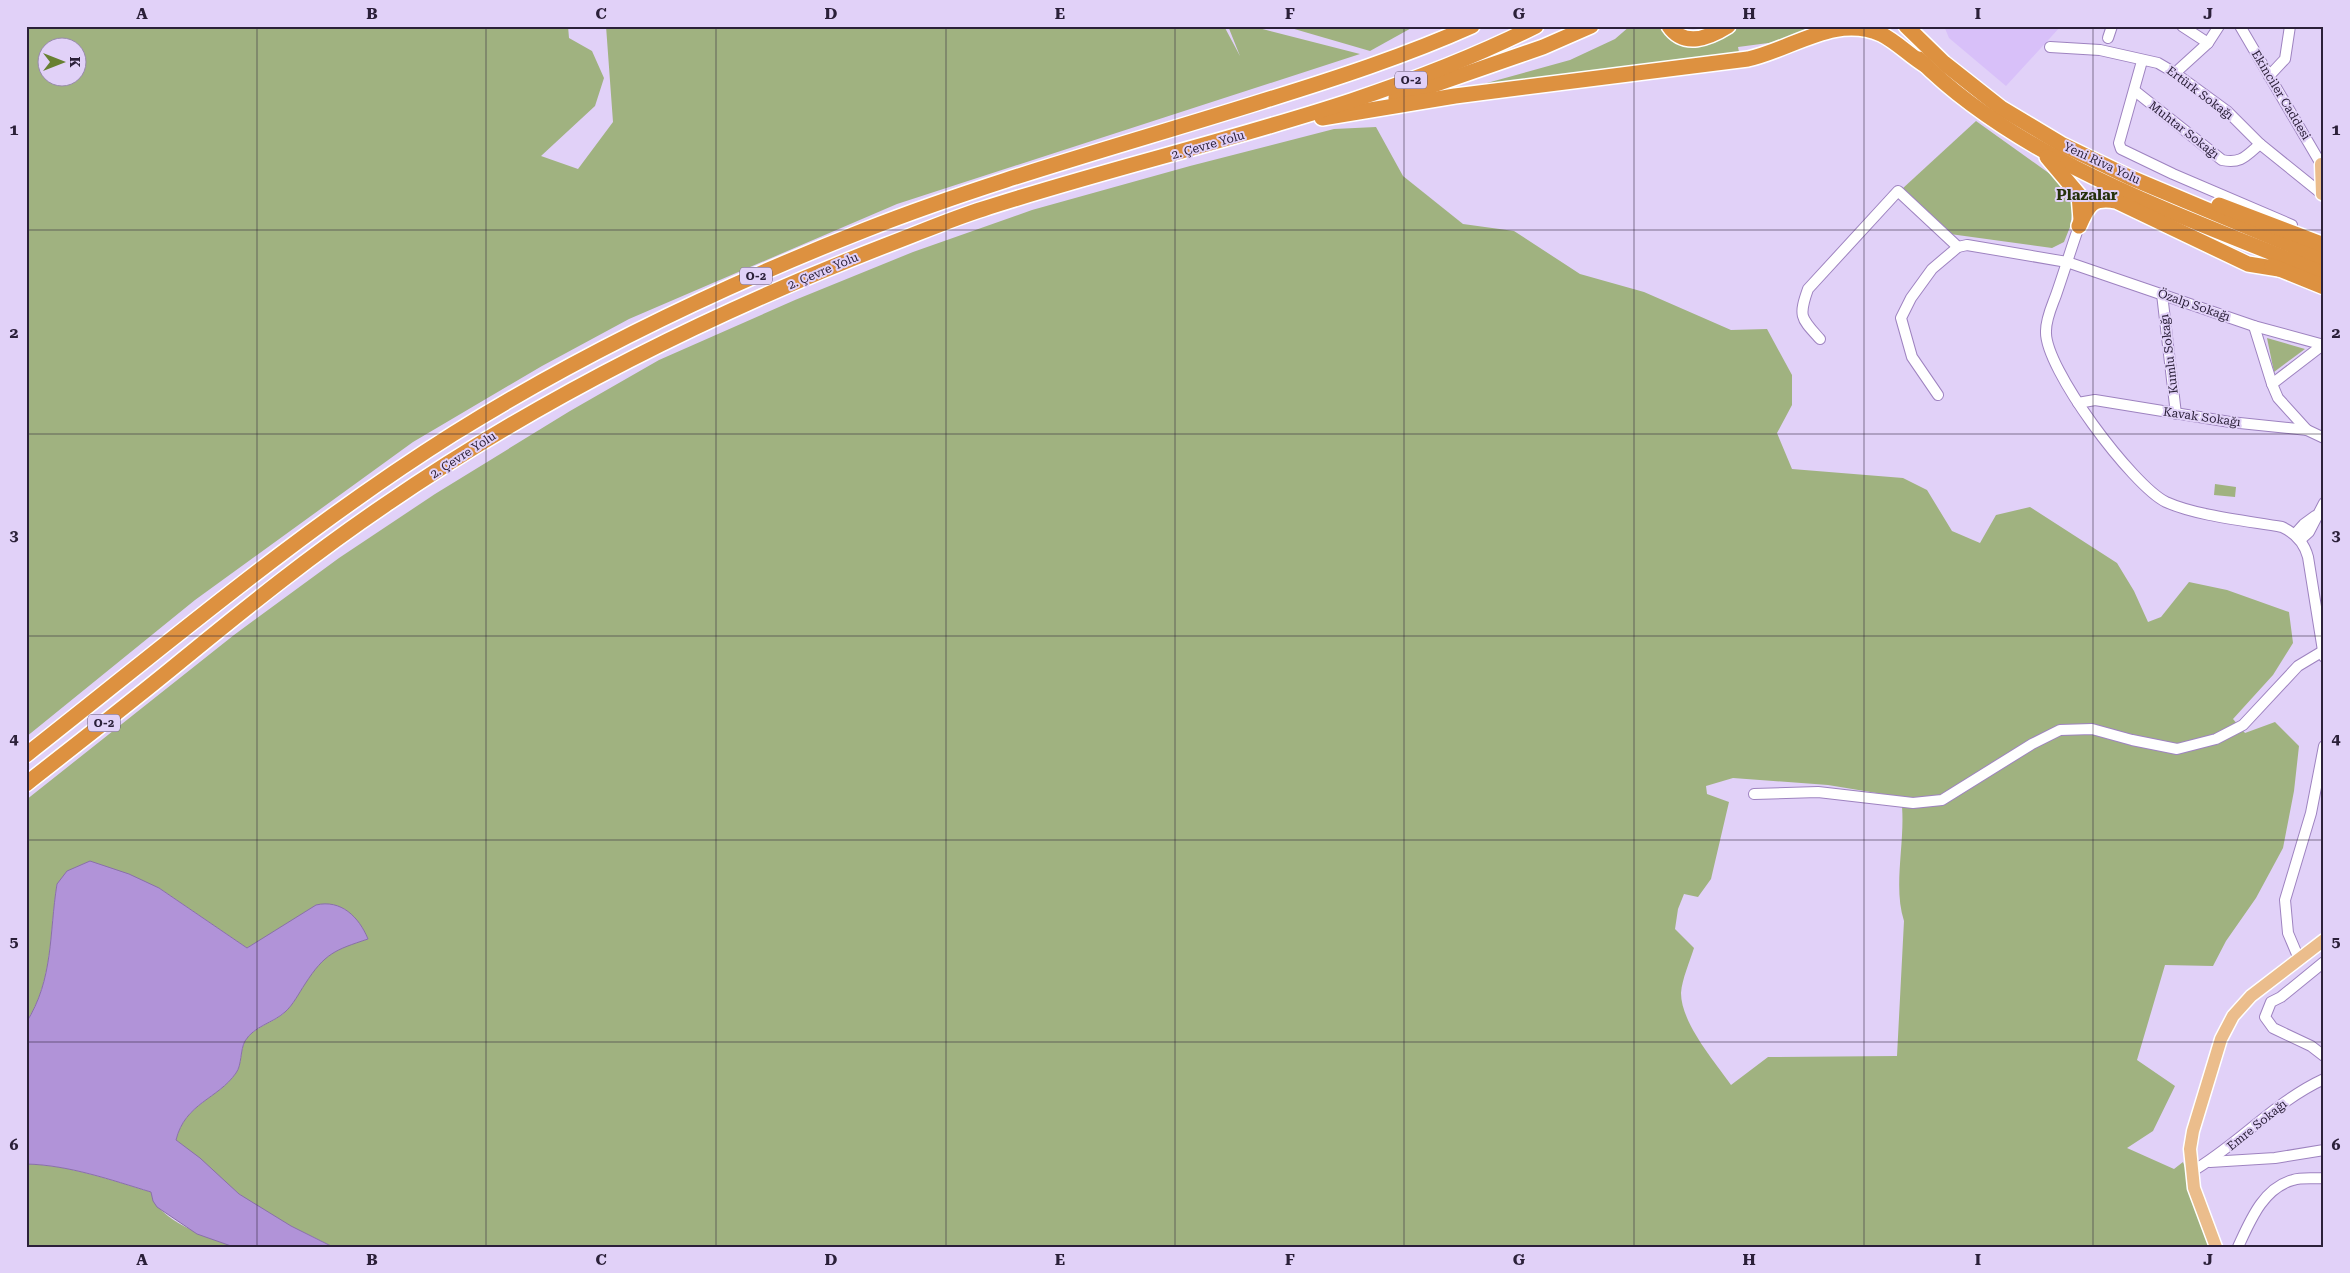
<svg xmlns="http://www.w3.org/2000/svg" width="2350" height="1273" viewBox="0 0 2350 1273" font-family="'Roboto Serif',serif">
  <style>
    .built { fill: #d8c0f9 }
    .green { fill: #a0b280; fill-rule: evenodd }
    .water { fill: #b193d8; stroke: #8970a8 }
    .lines { fill: none; stroke-linecap: round; stroke-linejoin: round }
    .minor-casing { stroke: #9e83c0; stroke-width: 12 }
    .major-casing { stroke: #fff; stroke-width: 15 }
    .highway-casing { stroke: #fff; stroke-width: 18 }
    .minor { stroke: #fff; stroke-width: 10 }
    .major { stroke: #ebbd8c; stroke-width: 12 }
    .highway { stroke: #dd9140; stroke-width: 15 }
    .grid { fill: none; stroke: #2b2039; stroke-width: 1; stroke-opacity: 0.55 }
    .labels { text-anchor: middle; dominant-baseline: central; stroke-width: 4; stroke-linejoin: round; paint-order: stroke }
    .shield { fill: #e1d1f8; stroke: #625572; stroke-width: 1 }
    .shield-label { font-size: 11px; font-weight: bold; fill: #2b2039 }
    .street-label { font-size: 12px; fill: #2b2039; stroke: #e1d1f8 }
    .quarter-label { font-size: 15px; font-weight: bold; fill: #26310b; stroke: #e1d1f8 }
    .neatline { fill: none; stroke: #2b2039; stroke-width: 2 }
    .grid-label { font-size: 16px; text-anchor: middle; font-weight: bold; fill: #2b2039 }
  </style>
  <rect width="100%" height="100%" fill="#e1d1f8"/>
  <!-- built -->
  <path class="built" d="M 1944,26 L 2061,26 L 2006,86 L 1949,38 Z"/>
  <!-- green -->
  <g class="green">
    <path d="M 26,26 L 568,26 L 569,38 L 592,51 L 604,78 L 595,106 L 541,156 L 578,169 L 613,122 L 606,26 L 1224,26 L 1240,56 L 1228,26 L 1251,26 L 1360,54 L 897,204 L 629,319 L 542,366 L 413,442 L 195,600 L 26,737 ZM 48,48 L 78,48 L 78,78 L 48,78 Z"/>
    <path d="M 1284,26 L 1415,26 L 1370,51 Z"/>
    <path d="M 1630,26 L 1662,26 C 1676,50 1700,50 1722,37 C 1727,34 1733,28 1739,27 C 1750,23 1798,26 1813,26 L 1776,42 L 1738,47 L 1739,52 L 1672,60 L 1672,64 L 1476,86 L 1570,60 L 1615,39 Z"/>
    <path d="M 1976,121 L 2064,184 L 2074,202 L 2070,227 L 2064,242 L 2052,248 L 1950,234 L 1902,189 Z"/>
    <path d="M 1376,127 L 1403,176 L 1463,224 L 1514,231 L 1580,274 L 1644,292 L 1731,330 L 1767,329 L 1792,375 L 1792,405 L 1777,433 L 1792,469 L 1903,478 L 1927,490 L 1952,531 L 1980,543 L 1996,515 L 2030,507 L 2117,563 L 2134,591 L 2148,622 L 2161,617 L 2189,582 L 2227,590 L 2289,612 L 2293,643 L 2273,675 L 2233,719 L 2245,733 L 2275,722 L 2299,746 L 2294,791 L 2283,848 L 2256,898 L 2226,941 L 2213,966 L 2165,965 L 2137,1060 L 2175,1086 L 2153,1131 L 2127,1148 L 2174,1169 L 2183,1162 L 2212,1247 L 333,1247 C 301,1231 266,1216 238,1193 C 217,1176 198,1157 176,1140 C 185,1103 218,1099 236,1073 C 242,1065 240,1051 245,1041 C 255,1025 276,1023 288,1009 C 304,990 312,962 335,950 C 345,945 358,942 368,939 C 362,925 355,917 343,908 L 275,932 L 247,948 L 159,888 L 57,884 C 49,933 54,979 26,1023 L 26,800 L 234,635 L 339,558 L 435,494 L 570,411 L 659,360 L 795,300 L 913,252 L 1032,210 L 1190,166 L 1334,129 ZM 1733,778 L 1828,785 L 1901,797 C 1907,838 1892,884 1904,921 L 1897,1056 L 1768,1057 L 1731,1085 C 1715,1062 1681,1023 1681,993 C 1682,979 1690,961 1694,948 L 1675,929 L 1678,909 L 1684,894 L 1698,897 L 1711,879 L 1729,802 L 1707,794 L 1706,786 Z"/>
    <path d="M 2267,338 L 2305,349 L 2274,372 Z"/>
    <path d="M 2215,484 L 2236,487 L 2235,497 L 2214,495 Z"/>
    <path d="M 26,1164 C 69,1165 111,1180 151,1192 C 156,1221 210,1238 235,1247 L 26,1247 Z"/>
  </g>
  <!-- water -->
  <path class="water" d="M 90,861 L 129,874 L 159,888 L 247,948 L 316,905 C 341,899 359,917 368,939 C 335,950 325,953 305,984 C 299,993 293,1005 285,1012 C 273,1023 254,1026 245,1041 C 240,1050 242,1065 236,1073 C 218,1099 185,1103 176,1140 L 200,1158 L 239,1194 L 291,1226 L 333,1247 L 234,1247 L 197,1234 L 157,1207 L 153,1201 L 151,1192 C 111,1180 69,1165 26,1164 L 26,1023 C 54,979 49,933 57,884 L 67,871 Z"/>
  <g class="lines">
    <defs>
      <g id="minor">
        <path d="M 2182,26 L 2208,43"/>
        <path d="M 2240,26 L 2321,164"/>
        <path d="M 2108,38 L 2112,26"/>
        <path d="M 2050,47 L 2100,50 L 2158,63 L 2175,73 L 2227,111 L 2260,144 L 2322,194"/>
        <path d="M 2142,61 L 2119,143 L 2121,149 L 2173,174 L 2292,225"/>
        <path d="M 2175,73 L 2208,43 L 2219,26"/>
        <path d="M 2269,76 L 2285,59 L 2290,26"/>
        <path d="M 2135,91 L 2222,160 C 2241,164 2246,156 2260,144"/>
        <path d="M 2079,226 C 2071,249 2064,272 2056,295 C 2052,306 2046,318 2046,331 C 2044,368 2133,486 2166,502 C 2197,516 2248,521 2282,527 C 2295,533 2304,542 2308,557 L 2324,657"/>
        <path d="M 2162,294 L 2176,414"/>
        <path d="M 2254,326 L 2272,384 L 2278,398 L 2307,430"/>
        <path d="M 1820,339 C 1801,318 1798,317 1808,289 L 1898,191 L 1958,247"/>
        <path d="M 2272,384 L 2324,344"/>
        <path d="M 1938,395 L 1912,357 L 1901,318 L 1911,298 L 1932,269 L 1958,247 L 1967,245 L 2067,262 L 2254,326 L 2324,345"/>
        <path d="M 2078,403 L 2095,400 L 2230,422 L 2307,430 L 2324,438"/>
        <path d="M 2295,534 L 2304,524 L 2315,516"/>
        <path d="M 2300,540 L 2309,532 L 2324,503"/>
        <path d="M 1754,794 L 1818,792 L 1913,803 L 1942,800 L 2032,744 L 2060,730 L 2092,729 L 2132,740 L 2177,749 L 2216,739 L 2243,725 L 2298,666 L 2323,651"/>
        <path d="M 2299,959 L 2288,933 L 2285,900 L 2311,813 L 2324,746"/>
        <path d="M 2324,962 L 2281,997 L 2271,1002 L 2265,1017 L 2273,1028 L 2311,1046 L 2324,1056"/>
        <path d="M 2210,1162 L 2275,1158 L 2324,1150"/>
        <path d="M 2191,1172 C 2238,1145 2274,1102 2324,1079"/>
        <path d="M 2238,1247 C 2250,1221 2263,1188 2293,1180 C 2302,1177 2314,1179 2324,1178"/>
      </g>
      <g id="major">
        <path d="M 2321,164 L 2322,194 L 2324,195"/>
        <path d="M 2216,1247 L 2194,1188 L 2190,1149 L 2193,1131 L 2221,1039 L 2233,1016 L 2251,996 L 2324,940"/>
      </g>
      <g id="highway">
        <path d="M 1669,26 C 1684,48 1709,38 1728,26"/>
        <path d="M 1906,26 L 1944,63 L 2001,108 L 2061,144 L 2129,177 L 2324,259"/>
        <path d="M 1919,59 C 2023,164 2190,218 2324,274"/>
        <path d="M 1396,98 L 1543,47 L 1591,26"/>
        <path d="M 1322,118 L 1455,96 L 1748,59 C 1793,49 1835,14 1881,34 C 1897,42 1910,56 1925,65"/>
        <path d="M 2047,157 L 2079,195 L 2081,220"/>
        <path d="M 2219,205 L 2324,245"/>
        <path d="M 2079,226 C 2088,205 2092,197 2116,201 L 2248,264 L 2279,269"/>
        <path d="M 2272,266 L 2324,287"/>
        <path d="M 26,755 C 166,645 302,529 453,434 C 583,353 723,286 865,230 C 995,179 1130,143 1263,101 C 1334,79 1405,56 1472,26"/>
        <path d="M 26,784 C 78,743 130,703 181,661 C 247,607 314,553 385,505 C 541,398 711,313 887,245 C 919,233 951,219 983,209 C 1168,149 1361,114 1536,26"/>
      </g>
    </defs>
    <!-- minor casing -->
    <use href="#minor" class="minor-casing"/>
    <!-- major casing -->
    <use href="#major" class="major-casing"/>
    <!-- highway casing -->
    <use href="#highway" class="highway-casing"/>
    <!-- minor -->
    <use href="#minor" class="minor"/>
    <!-- major -->
    <use href="#major" class="major"/>
    <!-- highway -->
    <use href="#highway" class="highway"/>
  </g>
  <!-- grid -->
  <path class="grid" d="M 257,26 L 257,1247M 486,26 L 486,1247M 716,26 L 716,1247M 946,26 L 946,1247M 1175,26 L 1175,1247M 1404,26 L 1404,1247M 1634,26 L 1634,1247M 1864,26 L 1864,1247M 2093,26 L 2093,1247M 26,230 L 2324,230M 26,434 L 2324,434M 26,636 L 2324,636M 26,840 L 2324,840M 26,1042 L 2324,1042"/>
  <g class="labels">
    <!-- shield labels -->
    <g class="shield">
      <rect x="1395" y="71.5" width="32" height="17" rx="4"/>
      <rect x="740" y="267.5" width="32" height="17" rx="4"/>
      <rect x="88" y="714.5" width="32" height="17" rx="4"/>
    </g>
    <g class="shield-label">
      <text x="1411" y="80">O-2</text>
      <text x="756" y="276">O-2</text>
      <text x="104" y="723">O-2</text>
    </g>
    <!-- street labels -->
    <g class="street-label">
      <text transform="translate(2200 93) rotate(37)">Ertürk Sokağı</text>
      <text transform="translate(2281 95) rotate(59)">Ekinciler Caddesi</text>
      <text transform="translate(2184 130) rotate(38)">Muhtar Sokağı</text>
      <text transform="translate(1208 145) rotate(-16)">2. Çevre Yolu</text>
      <text transform="translate(2102 163) rotate(25)">Yeni Riva Yolu</text>
      <text transform="translate(823 271) rotate(-23)">2. Çevre Yolu</text>
      <text transform="translate(2194 305) rotate(19)">Özalp Sokağı</text>
      <text transform="translate(2169 354) rotate(-97)">Kumlu Sokağı</text>
      <text transform="translate(2202 417) rotate(8)">Kavak Sokağı</text>
      <text transform="translate(463 455) rotate(-33)">2. Çevre Yolu</text>
      <text transform="translate(2257 1125) rotate(-39)">Emre Sokağı</text>
    </g>
    <!-- quarter labels -->
    <g class="quarter-label">
      <text x="2087" y="195">Plazalar</text>
    </g>
  </g>
  <!-- border -->
  <rect width="2350" height="1273" fill="none" stroke="#e1d1f8" stroke-width="55"/>
  <!-- north arrow -->
  <g transform="translate(62 62) rotate(90)"><circle r="24" fill="#e1d1f8" stroke="#988aac"/>
  <path d="M0-4L9 19L0 12L-9 19Z" fill="#688032"/>
  <text y="-8" font-size="14" font-weight="bold" text-anchor="middle" fill="#2b2039">K</text>
  </g>
  <rect x="28" y="28" width="2294" height="1218" class="neatline"/>
  <g class="grid-label">
    <text x="142" y="19">A</text>
    <text x="372" y="19">B</text>
    <text x="601" y="19">C</text>
    <text x="831" y="19">D</text>
    <text x="1060" y="19">E</text>
    <text x="1290" y="19">F</text>
    <text x="1519" y="19">G</text>
    <text x="1749" y="19">H</text>
    <text x="1978" y="19">I</text>
    <text x="2208" y="19">J</text>
    <text x="14" y="135">1</text>
    <text x="2336" y="135">1</text>
    <text x="14" y="338">2</text>
    <text x="2336" y="338">2</text>
    <text x="14" y="541">3</text>
    <text x="2336" y="541">3</text>
    <text x="14" y="744">4</text>
    <text x="2336" y="744">4</text>
    <text x="14" y="947">5</text>
    <text x="2336" y="947">5</text>
    <text x="14" y="1150">6</text>
    <text x="2336" y="1150">6</text>
    <text x="142" y="1265">A</text>
    <text x="372" y="1265">B</text>
    <text x="601" y="1265">C</text>
    <text x="831" y="1265">D</text>
    <text x="1060" y="1265">E</text>
    <text x="1290" y="1265">F</text>
    <text x="1519" y="1265">G</text>
    <text x="1749" y="1265">H</text>
    <text x="1978" y="1265">I</text>
    <text x="2208" y="1265">J</text>
  </g>
</svg>
